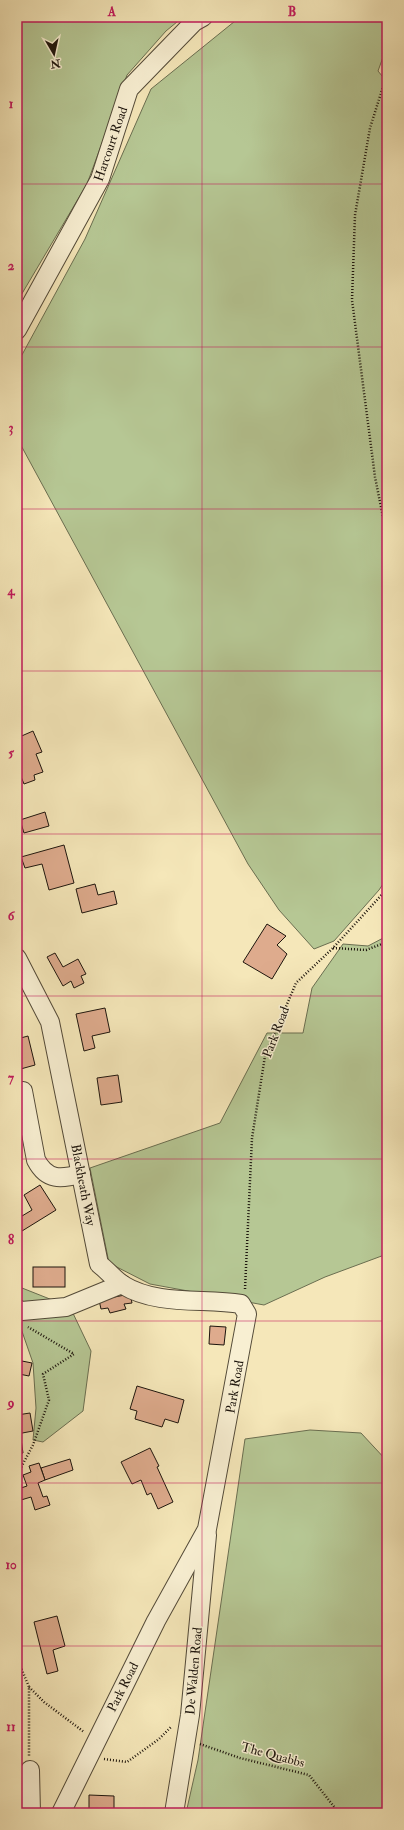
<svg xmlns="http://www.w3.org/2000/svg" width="404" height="1830" viewBox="0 0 404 1830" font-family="'IM FELL Double Pica',serif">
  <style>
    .green { fill: #b6c794; stroke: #6a6e50 }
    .building { fill: #deab8d; stroke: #1d150d }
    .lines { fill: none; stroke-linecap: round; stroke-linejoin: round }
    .minor-casing { stroke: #534a38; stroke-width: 20 }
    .path { stroke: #1d150d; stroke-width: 2.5; stroke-dasharray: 1 2; stroke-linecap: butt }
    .minor { stroke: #f8efd2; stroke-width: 18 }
    .grid { fill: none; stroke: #c2185b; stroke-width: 1; stroke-opacity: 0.55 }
    .labels { text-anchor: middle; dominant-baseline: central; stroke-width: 3; stroke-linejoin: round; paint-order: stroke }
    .street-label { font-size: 13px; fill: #1d150d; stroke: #f8efd2 }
    .neatline { fill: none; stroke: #c2185b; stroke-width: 1.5 }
    .grid-label { font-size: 13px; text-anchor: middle; font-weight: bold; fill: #c2185b }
  </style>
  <rect width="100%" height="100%" fill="#f5e7b9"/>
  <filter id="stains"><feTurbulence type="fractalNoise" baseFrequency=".005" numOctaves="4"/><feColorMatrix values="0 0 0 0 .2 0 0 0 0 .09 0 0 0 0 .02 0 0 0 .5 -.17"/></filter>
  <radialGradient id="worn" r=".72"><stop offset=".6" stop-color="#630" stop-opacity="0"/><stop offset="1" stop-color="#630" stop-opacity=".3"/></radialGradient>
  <!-- green -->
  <g class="green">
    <path d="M 17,17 L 183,17 L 166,31 L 127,75 L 87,184 L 17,302 Z"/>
    <path d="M 240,17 L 387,17 L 387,46 L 378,71 L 387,82 L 387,878 L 379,890 L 334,941 L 314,949 L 279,910 L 248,864 L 17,438 L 17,364 L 85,239 L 151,89 Z"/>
    <path d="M 387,936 L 387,1254 L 325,1277 L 264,1305 L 150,1284 L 109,1263 L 90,1168 L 220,1123 L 267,1033 L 303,1033 L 312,988 L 343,944 L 368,946 Z"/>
    <path d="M 17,1286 L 70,1307 L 91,1351 L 83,1411 L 43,1442 L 33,1440 L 36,1408 L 33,1363 L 17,1317 Z"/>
    <path d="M 310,1430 L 361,1433 L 387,1461 L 387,1813 L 186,1813 L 198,1760 L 245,1439 Z"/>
  </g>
  <!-- building -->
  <g class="building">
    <path d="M 33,731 L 42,752 L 36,754 L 43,772 L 34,775 L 35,780 L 24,784 L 17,767 L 17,762 L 20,761 L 17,755 L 17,738 Z"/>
    <path d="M 45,812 L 49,826 L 24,833 L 20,820 Z"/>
    <path d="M 64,845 L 74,883 L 49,890 L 42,864 L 25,868 L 21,857 Z"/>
    <path d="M 95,884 L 98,895 L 114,891 L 117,904 L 82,913 L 76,889 Z"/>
    <path d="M 267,924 L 286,936 L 277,945 L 287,954 L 272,979 L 243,962 Z"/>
    <path d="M 55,953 L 63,967 L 78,959 L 86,974 L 81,976 L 84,983 L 74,988 L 71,981 L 63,986 L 47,957 Z"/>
    <path d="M 105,1008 L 110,1032 L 92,1036 L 95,1048 L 84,1051 L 76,1014 Z"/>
    <path d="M 28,1036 L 35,1065 L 17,1070 L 17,1039 Z"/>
    <path d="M 118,1075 L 122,1102 L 101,1105 L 97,1078 Z"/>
    <path d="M 40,1185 L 56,1210 L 22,1231 L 17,1223 L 17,1219 L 32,1210 L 24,1195 Z"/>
    <rect x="33" y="1267" width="32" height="20"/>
    <path d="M 130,1294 L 132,1303 L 124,1304 L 126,1309 L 110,1313 L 108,1308 L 101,1309 L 99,1300 Z"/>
    <path d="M 210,1326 L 226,1327 L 224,1345 L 209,1344 Z"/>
    <path d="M 22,1361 L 32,1363 L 29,1376 L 19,1374 Z"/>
    <path d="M 17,1366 L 21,1367 L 19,1379 L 17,1378 Z"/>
    <path d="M 137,1386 L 184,1400 L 178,1423 L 165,1419 L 162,1427 L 135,1419 L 137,1411 L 130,1409 Z"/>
    <path d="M 30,1413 L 33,1431 L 17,1434 L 17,1415 Z"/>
    <path d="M 17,1439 L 21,1439 L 23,1453 L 17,1454 Z"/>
    <path d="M 150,1448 L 159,1466 L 157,1467 L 173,1502 L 158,1509 L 151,1493 L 147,1495 L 141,1480 L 132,1484 L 121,1462 Z"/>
    <path d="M 70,1459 L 73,1470 L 45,1480 L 41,1468 Z"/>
    <path d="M 39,1463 L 45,1480 L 38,1483 L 43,1497 L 47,1496 L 50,1505 L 35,1510 L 31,1497 L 21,1500 L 18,1489 L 27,1486 L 23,1475 L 31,1472 L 29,1466 Z"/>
    <path d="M 57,1616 L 65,1646 L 53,1650 L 58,1671 L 47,1674 L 34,1622 Z"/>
    <path d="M 89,1795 L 114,1796 L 114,1810 L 89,1809 Z"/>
  </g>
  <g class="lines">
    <defs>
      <g id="minor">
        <path d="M 17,330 L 100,179 L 129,89 L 194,22 L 203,17"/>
        <path d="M 17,958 L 50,1022 L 99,1264 C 107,1270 114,1279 123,1285 C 157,1306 203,1298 241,1304 L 247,1314 L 207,1529 L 156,1621 L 61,1813"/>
        <path d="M 23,1091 L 36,1160 C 47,1181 61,1179 81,1174"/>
        <path d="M 17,1309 L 22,1311 L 66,1307 L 122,1284"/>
        <path d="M 30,1770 L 31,1813"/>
        <path d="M 174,1813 L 190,1715 L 207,1535"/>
      </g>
    </defs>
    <!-- minor casing -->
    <use href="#minor" class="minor-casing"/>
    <!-- path -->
    <g class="path">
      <path d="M 387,74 L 370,128 L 355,215 L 352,300 L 375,477 L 387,537"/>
      <path d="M 333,948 L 366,950 L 387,942"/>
      <path d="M 245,1289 L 252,1138 L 265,1056 L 296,983 L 333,948 L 387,889"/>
      <path d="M 17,1475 L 33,1445 L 49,1400 L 43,1374 L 74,1354 L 28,1327"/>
      <path d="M 17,1658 L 29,1687 L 29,1756"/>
      <path d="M 29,1687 L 44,1702 L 84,1732"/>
      <path d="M 200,1744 L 240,1758 L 309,1775 L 339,1813"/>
      <path d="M 104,1759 L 127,1762 L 159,1739 L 172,1726"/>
    </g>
    <!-- minor -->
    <use href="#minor" class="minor"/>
  </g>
  <!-- grid -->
  <path class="grid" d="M 202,17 L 202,1813M 17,184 L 387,184M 17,347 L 387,347M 17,509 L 387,509M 17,671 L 387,671M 17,834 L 387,834M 17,996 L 387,996M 17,1159 L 387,1159M 17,1321 L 387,1321M 17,1483 L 387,1483M 17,1646 L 387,1646"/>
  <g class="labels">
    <!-- street labels -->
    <g class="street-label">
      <text transform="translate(111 144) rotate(-71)">Harcourt Road</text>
      <text transform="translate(276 1032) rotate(-69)">Park Road</text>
      <text transform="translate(83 1185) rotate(79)">Blackheath Way</text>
      <text transform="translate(235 1387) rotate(-80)">Park Road</text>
      <text transform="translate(194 1671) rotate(-85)">De Walden Road</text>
      <text transform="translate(123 1687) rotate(-63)">Park Road</text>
      <text transform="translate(273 1755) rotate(15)">The Quabbs</text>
    </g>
  </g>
  <!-- margin -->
  <rect width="404" height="1830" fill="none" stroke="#f5e7b9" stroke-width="44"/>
  <!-- north arrow -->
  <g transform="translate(54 54) rotate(171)" stroke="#f8efd2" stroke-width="3" paint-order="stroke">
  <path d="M0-3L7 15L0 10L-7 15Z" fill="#1d150d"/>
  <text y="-6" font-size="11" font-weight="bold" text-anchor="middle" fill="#1d150d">N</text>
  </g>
  <rect x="22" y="22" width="360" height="1786" class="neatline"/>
  <g class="grid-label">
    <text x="112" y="16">A</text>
    <text x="292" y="16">B</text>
    <text x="11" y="108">1</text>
    <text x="11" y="270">2</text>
    <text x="11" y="432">3</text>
    <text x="11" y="595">4</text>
    <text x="11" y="757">5</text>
    <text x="11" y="920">6</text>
    <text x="11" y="1082">7</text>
    <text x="11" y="1244">8</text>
    <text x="11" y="1407">9</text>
    <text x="11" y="1569">10</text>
    <text x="11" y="1731">11</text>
  </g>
  <rect width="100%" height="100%" filter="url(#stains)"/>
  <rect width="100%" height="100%" fill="url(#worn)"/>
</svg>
